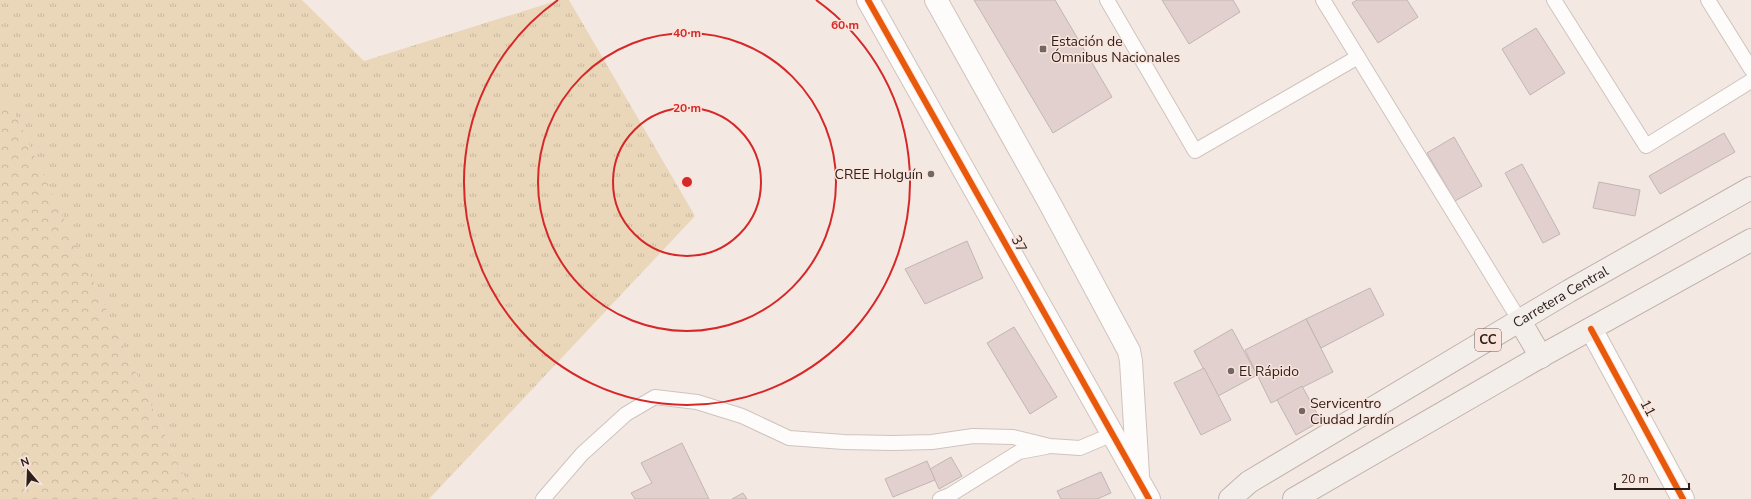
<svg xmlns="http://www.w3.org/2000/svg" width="1751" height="499" viewBox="0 0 1751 499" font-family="'Nunito Sans',sans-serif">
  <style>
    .grass { fill: url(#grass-tufts) }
    .forest { fill: url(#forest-crowns) }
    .building { fill: #e2d0ce; stroke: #c1b5b3 }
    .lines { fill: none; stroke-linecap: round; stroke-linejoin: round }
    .lane-casing { stroke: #cfc3bf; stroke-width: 16 }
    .street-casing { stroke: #cfc3bf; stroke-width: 24 }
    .primary-casing { stroke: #c1b3aa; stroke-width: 24 }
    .lane { stroke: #fdfcfb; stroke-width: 14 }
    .street { stroke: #fdfcfb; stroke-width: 22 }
    .primary { stroke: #f4eeea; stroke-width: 22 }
    .cycleway-casing { stroke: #fae5dd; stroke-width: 8 }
    .cycleway { stroke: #e8590c; stroke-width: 6 }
    .ring { fill: none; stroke: #d62828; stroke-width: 2 }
    .poi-dot { fill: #736762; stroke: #fae5dd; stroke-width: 1.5 }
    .labels { text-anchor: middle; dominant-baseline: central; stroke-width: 3; stroke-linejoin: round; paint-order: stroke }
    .shield { fill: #fae5dd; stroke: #6b5c56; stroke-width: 1 }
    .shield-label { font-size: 13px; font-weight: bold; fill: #2e211c }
    .poi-label { font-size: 14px; fill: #2e211c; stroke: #fae5dd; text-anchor: start }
    .street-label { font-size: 14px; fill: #2e211c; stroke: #fae5dd }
    .centre { fill: #d62828; stroke: #fae5dd; stroke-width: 2 }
    .ring-label { font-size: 12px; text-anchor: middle; font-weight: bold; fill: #d62828; stroke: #fae5dd; stroke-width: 3; stroke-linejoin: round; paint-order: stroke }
  </style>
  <defs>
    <pattern id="grass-tufts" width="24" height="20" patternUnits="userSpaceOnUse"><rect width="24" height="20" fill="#ead6b9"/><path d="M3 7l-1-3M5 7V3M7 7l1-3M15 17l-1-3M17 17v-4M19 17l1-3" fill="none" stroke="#c9b79e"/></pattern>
    <pattern id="forest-crowns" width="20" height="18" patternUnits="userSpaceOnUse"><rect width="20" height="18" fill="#ead6b9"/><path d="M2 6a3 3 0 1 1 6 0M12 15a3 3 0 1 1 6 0" fill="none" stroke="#c9b79e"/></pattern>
  </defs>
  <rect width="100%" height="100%" fill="#f4e8e3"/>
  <!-- grass -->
  <path class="grass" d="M 0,0 L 302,0 L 364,61 L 559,0 L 569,0 L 695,216 L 429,499 L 195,499 L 7,98 L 0,101 Z"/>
  <!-- forest -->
  <path class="forest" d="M 7,97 L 195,499 L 0,499 L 0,101 Z"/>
  <!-- building -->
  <g class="building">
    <path d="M 974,0 L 1055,0 L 1112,97 L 1053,133 Z"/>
    <path d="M 1162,0 L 1233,0 L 1240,12 L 1189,44 Z"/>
    <path d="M 1357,0 L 1407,0 L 1418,17 L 1378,43 L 1352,3 Z"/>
    <path d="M 1536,28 L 1565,73 L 1530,95 L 1502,49 Z"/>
    <path d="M 1724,133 L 1735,152 L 1660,194 L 1649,176 Z"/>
    <path d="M 1454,137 L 1482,186 L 1455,201 L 1427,153 Z"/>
    <path d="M 1522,164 L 1560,234 L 1543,243 L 1505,173 Z"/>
    <path d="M 1599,182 L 1640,190 L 1635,216 L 1593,208 Z"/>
    <path d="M 967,241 L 983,278 L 925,304 L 905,269 Z"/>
    <path d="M 1370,288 L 1384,315 L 1321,348 L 1306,319 Z"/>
    <path d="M 1306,319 L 1333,372 L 1271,403 L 1245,350 Z"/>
    <path d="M 1014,327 L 1057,397 L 1030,414 L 987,343 Z"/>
    <path d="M 1232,329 L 1257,375 L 1218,396 L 1194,351 Z"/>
    <path d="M 1204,368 L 1231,420 L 1201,435 L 1174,383 Z"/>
    <path d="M 1302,386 L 1321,421 L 1296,435 L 1277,400 Z"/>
    <path d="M 682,443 L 709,499 L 635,499 L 631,493 L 652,483 L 641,463 Z"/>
    <path d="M 951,457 L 962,476 L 939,489 L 930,469 Z"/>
    <path d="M 927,461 L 935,480 L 893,497 L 885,479 Z"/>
    <path d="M 1101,472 L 1111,493 L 1097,499 L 1061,499 L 1057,491 Z"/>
    <path d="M 743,493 L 747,499 L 732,499 Z"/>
  </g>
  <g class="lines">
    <defs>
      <g id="lane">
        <path d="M 1107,0 L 1195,151 L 1358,57"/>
        <path d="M 1323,0 L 1520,321"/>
        <path d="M 1554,0 L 1646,146 L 1751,81"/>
        <path d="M 1708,0 L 1751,69"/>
        <path d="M 543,499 L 582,454 L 626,414 L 655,397 L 697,402 L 742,416 L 789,438 L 844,442 L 893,443 L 932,442 L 973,436 L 1013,437 L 1050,446 L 1080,448 L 1113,434"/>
        <path d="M 940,499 L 950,495 L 1019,452 L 1046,447"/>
      </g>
      <g id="street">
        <path d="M 868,0 L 1149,499"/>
        <path d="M 936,0 L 1049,202 L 1129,351 L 1131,361 L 1138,475"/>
        <path d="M 1591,329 L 1683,499"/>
      </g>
      <g id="primary">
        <path d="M 1520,321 L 1541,357"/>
        <path id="s1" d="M 1230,499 L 1249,482 L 1569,291 L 1751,188"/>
        <path d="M 1294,499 L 1545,354 L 1751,240"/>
      </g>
    </defs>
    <!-- lane casing -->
    <use href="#lane" class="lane-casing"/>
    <!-- street casing -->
    <use href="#street" class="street-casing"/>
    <!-- primary casing -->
    <use href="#primary" class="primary-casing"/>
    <!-- lane -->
    <use href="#lane" class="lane"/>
    <!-- street -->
    <use href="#street" class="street"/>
    <!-- primary -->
    <use href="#primary" class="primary"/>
    <defs>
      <g id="cycleway">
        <path d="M 868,0 L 1149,499"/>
        <path d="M 1591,329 L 1683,499"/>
      </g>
    </defs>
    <!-- cycleway casing -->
    <use href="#cycleway" class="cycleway-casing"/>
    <!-- cycleway -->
    <use href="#cycleway" class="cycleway"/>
  </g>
  <!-- distance rings -->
  <g class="ring">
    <circle cx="687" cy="182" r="74"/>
    <circle cx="687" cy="182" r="149"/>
    <path d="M816 0A223 223 0 1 1 558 0"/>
  </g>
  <!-- markers -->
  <g class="poi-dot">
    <rect x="1039" y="45" width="8" height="8" rx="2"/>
    <circle cx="931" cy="174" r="4"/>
    <circle cx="1231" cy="371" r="4"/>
    <circle cx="1302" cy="411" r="4"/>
  </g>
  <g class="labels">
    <!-- shield labels -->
    <rect class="shield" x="1475" y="329" width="26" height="22" rx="3"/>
    <g class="shield-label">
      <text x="1488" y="340">CC</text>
    </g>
    <!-- poi labels -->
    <g class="poi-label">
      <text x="1051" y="41">Estación de<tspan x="1051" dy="16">Ómnibus Nacionales</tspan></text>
      <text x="923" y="174" text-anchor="end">CREE Holguín</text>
      <text x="1239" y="371">El Rápido</text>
      <text x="1310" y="403">Servicentro<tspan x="1310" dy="16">Ciudad Jardín</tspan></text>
    </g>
    <!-- street labels -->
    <g class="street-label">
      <text transform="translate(1019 244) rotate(61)">37</text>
      <text stroke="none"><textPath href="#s1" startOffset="388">Carretera Central</textPath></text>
      <text transform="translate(1648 408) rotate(62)">11</text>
    </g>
  </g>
  <circle cx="687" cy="182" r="6" class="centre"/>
  <g class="ring-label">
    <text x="845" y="29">60 m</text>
    <text x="687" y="37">40 m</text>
    <text x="687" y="112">20 m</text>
  </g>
  <!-- north arrow -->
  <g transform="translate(28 471) rotate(341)" stroke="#fae5dd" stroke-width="3" paint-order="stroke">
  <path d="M0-3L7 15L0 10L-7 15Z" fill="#2e211c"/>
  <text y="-6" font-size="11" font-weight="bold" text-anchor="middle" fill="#2e211c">N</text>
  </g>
  <!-- scale -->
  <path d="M1615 483v6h74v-6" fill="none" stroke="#2e211c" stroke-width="2"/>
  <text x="1621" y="483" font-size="12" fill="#2e211c" stroke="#fae5dd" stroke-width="3" paint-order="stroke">20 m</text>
</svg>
